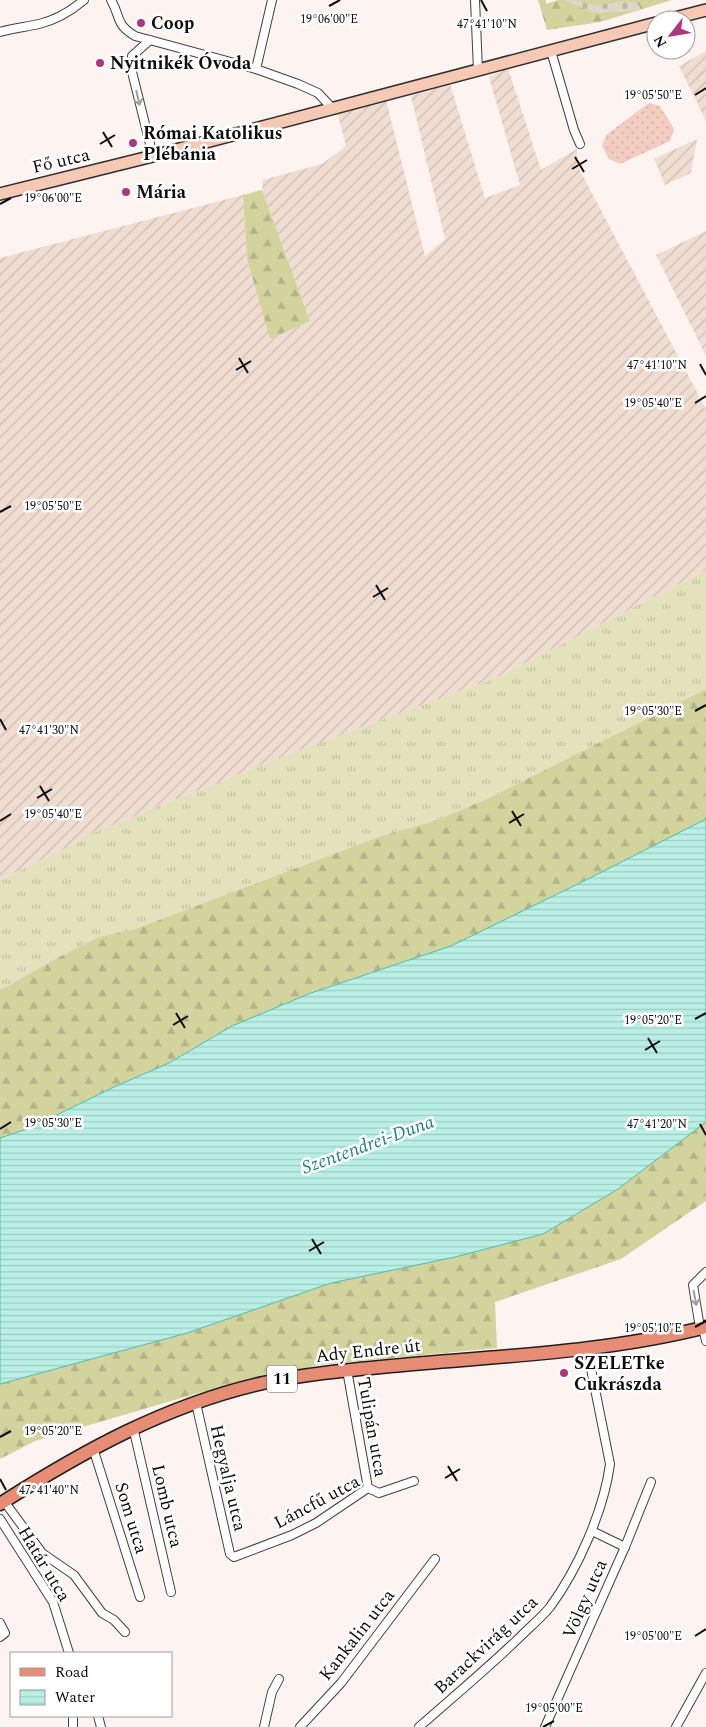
<svg xmlns="http://www.w3.org/2000/svg" width="706" height="1727" viewBox="0 0 706 1727" font-family="Spectral,serif">
  <style>
    .farmland { fill: url(#farmland-furrows) }
    .grass { fill: url(#grass-tufts) }
    .forest { fill: url(#forest-firs) }
    .sand { fill: url(#sand-dots) }
    .cemetery { fill: url(#cemetery-stones) }
    .water { fill: url(#water-rules); stroke: #4abdac }
    .lines { fill: none; stroke-linecap: round; stroke-linejoin: round }
    .street-casing { stroke: #404040; stroke-width: 10 }
    .secondary-casing { stroke: #2f2f2f; stroke-width: 14 }
    .primary-casing { stroke: #1e1e1e; stroke-width: 15 }
    .street { stroke: #fff; stroke-width: 8 }
    .secondary { stroke: #f5c9b3; stroke-width: 11 }
    .primary { stroke: #e88d75; stroke-width: 12 }
    .oneway { stroke: #9e9e9e }
    .ticks { fill: none; stroke: #0d0d0d; stroke-width: 2 }
    .poi-dot { fill: #ad367d; stroke: #fff; stroke-width: 2 }
    .labels { text-anchor: middle; dominant-baseline: central; stroke-width: 5; stroke-linejoin: round; paint-order: stroke }
    .shield { fill: #fff; stroke: #565656; stroke-width: 1 }
    .shield-label { font-size: 16px; font-weight: bold; fill: #0d0d0d }
    .poi-label { font-size: 18px; font-weight: bold; fill: #0d0d0d; stroke: #fff; text-anchor: start }
    .street-label { font-size: 18px; fill: #0d0d0d; stroke: #fff }
    .water-label { font-size: 19px; font-style: italic; fill: #248378; stroke: #fff }
    .ticks-label { font-size: 12px; text-anchor: middle; fill: #0d0d0d; stroke: #fff; stroke-width: 5; stroke-linejoin: round; paint-order: stroke }
  </style>
  <defs>
    <pattern id="farmland-furrows" width="10" height="10" patternUnits="userSpaceOnUse" patternTransform="scale(1.25)"><rect width="10" height="10" fill="#f0ddd2"/><path d="M-1 1l2-2M0 10L10 0M9 11l2-2" fill="none" stroke="#cdbcb3"/></pattern>
    <pattern id="grass-tufts" width="24" height="20" patternUnits="userSpaceOnUse" patternTransform="scale(1.25)"><rect width="24" height="20" fill="#e4e1bd"/><path d="M3 7l-1-3M5 7V3M7 7l1-3M15 17l-1-3M17 17v-4M19 17l1-3" fill="none" stroke="#c2c0a1"/></pattern>
    <pattern id="forest-firs" width="22" height="20" patternUnits="userSpaceOnUse" patternTransform="scale(1.25)"><rect width="22" height="20" fill="#d3d39e"/><path d="M5 1l3.5 6h-7zM16 11l3.5 6h-7z" fill="#b4b487"/></pattern>
    <pattern id="sand-dots" width="8" height="8" patternUnits="userSpaceOnUse" patternTransform="scale(1.25)"><rect width="8" height="8" fill="#f3cdc2"/><path d="M2 2h.1M6 6h.1" fill="none" stroke="#cfafa6" stroke-width="1.8" stroke-linecap="round"/></pattern>
    <pattern id="cemetery-stones" width="16" height="16" patternUnits="userSpaceOnUse" patternTransform="scale(1.25)"><rect width="16" height="16" fill="#ddd7c3"/><path d="M2 7V4a2 2 0 0 1 4 0v3zM10 15v-3a2 2 0 0 1 4 0v3z" fill="#bcb7a6"/></pattern>
    <pattern id="water-rules" width="6" height="5" patternUnits="userSpaceOnUse" patternTransform="scale(1.25)"><rect width="6" height="5" fill="#baefe5"/><path d="M0 2.5h6" fill="none" stroke="#9fccc3"/></pattern>
  </defs>
  <rect width="100%" height="100%" fill="#fdf3f0"/>
  <!-- farmland -->
  <g class="farmland">
    <path d="M 706,51 L 706,121 L 679,66 Z"/>
    <path d="M 508,68 L 541,170 L 577,149 L 577,165 L 706,409 L 706,570 L 496,678 L 292,753 L 146,811 L 126,820 L 87,835 L 66,848 L 0,880 L 0,258 L 243,195 L 247,259 L 271,338 L 310,321 L 262,190 L 263,180 L 322,164 L 346,146 L 337,112 L 386,100 L 425,256 L 445,239 L 411,96 L 450,84 L 485,198 L 520,185 L 489,77 Z"/>
    <path d="M 697,139 L 691,173 L 665,185 L 654,159 Z"/>
    <path d="M 706,231 L 706,356 L 656,255 Z"/>
  </g>
  <!-- grass -->
  <path class="grass" d="M 706,570 L 706,689 L 487,799 L 434,821 L 381,836 L 135,929 L 99,937 L 61,956 L 0,990 L 0,880 L 66,848 L 87,835 L 126,820 L 146,811 L 292,753 L 496,678 Z"/>
  <!-- forest -->
  <g class="forest">
    <path d="M 538,0 L 546,0 L 546,4 L 558,0 L 672,0 L 600,22 L 547,30 Z"/>
    <path d="M 262,190 L 310,321 L 270,339 L 247,259 L 243,195 Z"/>
    <path d="M 706,689 L 706,819 L 586,880 L 451,946 L 311,993 L 232,1026 L 169,1063 L 114,1087 L 30,1128 L 0,1138 L 0,990 L 61,956 L 99,937 L 135,929 L 381,836 L 434,821 L 487,799 Z"/>
    <path d="M 706,1122 L 706,1201 L 621,1259 L 495,1302 L 497,1348 L 318,1365 L 195,1394 L 35,1441 L 0,1459 L 0,1384 L 187,1333 L 331,1283 L 455,1257 L 543,1234 L 618,1189 Z"/>
  </g>
  <!-- sand -->
  <path class="sand" d="M 649,103 L 660,106 L 674,129 L 670,141 L 620,164 L 609,159 L 602,146 L 606,135 Z"/>
  <!-- cemetery -->
  <path class="cemetery" d="M 564,0 L 575,0 L 592,5 L 606,4 L 622,1 L 637,3 L 641,9 L 639,11 L 594,13 Z"/>
  <!-- water -->
  <path class="water" d="M 706,819 L 706,1122 L 618,1189 L 543,1234 L 455,1257 L 331,1283 L 187,1333 L 0,1384 L 0,1138 L 30,1128 L 114,1087 L 169,1063 L 232,1026 L 311,993 L 451,946 L 586,880 Z"/>
  <g class="lines">
    <defs>
      <g id="street">
        <path d="M 111,0 C 121,17 115,24 135,36 L 256,69 L 298,84 L 318,93 L 332,108"/>
        <path d="M 475,0 L 478,70"/>
        <path d="M 0,32 C 13,28 26,27 39,24 C 56,20 71,11 84,0"/>
        <path d="M 150,40 L 132,56 L 131,68 L 153,156"/>
        <path d="M 551,51 L 574,130 L 580,144"/>
        <path d="M 256,69 L 272,0"/>
        <path d="M 706,1272 L 693,1285 L 699,1322 L 703,1328 L 706,1341"/>
        <path d="M 347,1370 L 368,1488"/>
        <path d="M 196,1403 L 230,1554 L 234,1557 L 292,1535 L 316,1523 L 368,1488"/>
        <path d="M 133,1427 L 171,1592"/>
        <path d="M 93,1448 L 140,1597"/>
        <path d="M 368,1488 L 379,1493 L 414,1481"/>
        <path d="M 4,1501 L 42,1553 L 74,1575 L 102,1613 L 114,1620 L 125,1632"/>
        <path d="M 0,1519 L 53,1602 L 69,1653"/>
        <path d="M 592,1531 L 625,1547"/>
        <path d="M 0,1623 L 5,1633 L 0,1637"/>
        <path d="M 98,1716 L 101,1727"/>
        <path d="M 73,1727 L 73,1716"/>
        <path d="M 264,1727 L 272,1692 L 279,1679"/>
        <path d="M 300,1727 L 341,1683 L 435,1559"/>
        <path d="M 419,1727 C 453,1697 488,1668 521,1636 C 530,1627 542,1617 550,1607 C 578,1569 604,1510 610,1464 L 587,1349"/>
        <path d="M 545,1727 L 625,1547 L 651,1482"/>
        <path d="M 676,1727 L 706,1673"/>
      </g>
      <g id="secondary">
        <path d="M 667,20 L 706,10"/>
        <path d="M 0,194 L 153,156 L 656,23"/>
      </g>
      <path id="primary" d="M 0,1504 C 83,1451 166,1405 263,1383 C 305,1374 348,1370 391,1366 C 496,1356 603,1353 706,1327"/>
    </defs>
    <!-- street casing -->
    <use href="#street" class="street-casing"/>
    <!-- secondary casing -->
    <use href="#secondary" class="secondary-casing"/>
    <!-- primary casing -->
    <use href="#primary" class="primary-casing"/>
    <!-- street -->
    <use href="#street" class="street"/>
    <!-- secondary -->
    <use href="#secondary" class="secondary"/>
    <!-- primary -->
    <use href="#primary" class="primary"/>
  </g>
  <!-- one-way arrows -->
  <defs><path id="oneway-shaft" d="M-6 0H5M1.5-3L5.5 0L1.5 3" fill="none" stroke-width="1.6" stroke-linecap="round" stroke-linejoin="round" transform="scale(1.25)"/></defs>
  <g class="oneway">
    <use href="#oneway-shaft" transform="translate(138 98) rotate(77)"/>
    <use href="#oneway-shaft" transform="translate(695 1298) rotate(79)"/>
  </g>
  <!-- ticks -->
  <path class="ticks" d="M 481,0 L 487,11M 329,6 L 340,0M 695,95 L 706,88M 103,132 L 112,147M 100,144 L 115,135M 575,157 L 584,172M 572,169 L 587,160M 0,204 L 11,198M 239,358 L 248,373M 700,364 L 706,375M 236,370 L 251,361M 695,403 L 706,396M 0,512 L 11,506M 376,585 L 385,600M 373,597 L 388,588M 695,711 L 706,705M 0,719 L 6,730M 40,786 L 49,801M 37,798 L 52,789M 512,811 L 521,826M 0,821 L 11,814M 509,823 L 524,814M 176,1013 L 185,1028M 695,1019 L 706,1013M 173,1025 L 188,1016M 648,1038 L 657,1053M 645,1050 L 660,1041M 700,1124 L 706,1135M 0,1129 L 11,1122M 312,1239 L 321,1254M 309,1251 L 324,1242M 695,1327 L 706,1321M 0,1437 L 11,1431M 448,1466 L 457,1481M 445,1478 L 460,1469M 0,1479 L 6,1490M 695,1636 L 706,1629M 543,1727 L 554,1721"/>
  <!-- markers -->
  <g class="poi-dot">
    <circle cx="141" cy="23" r="5"/>
    <circle cx="100" cy="63" r="5"/>
    <circle cx="133" cy="143" r="5"/>
    <circle cx="126" cy="192" r="5"/>
    <circle cx="564" cy="1373" r="5"/>
  </g>
  <g class="labels">
    <!-- shield labels -->
    <rect class="shield" x="267" y="1365.5" width="30" height="27" rx="4"/>
    <g class="shield-label">
      <text x="282" y="1379">11</text>
    </g>
    <!-- poi labels -->
    <g class="poi-label">
      <text x="151" y="23">Coop</text>
      <text x="110" y="63">Nyitnikék Óvoda</text>
      <text x="143" y="133">Római Katolikus<tspan x="143" dy="21">Plébánia</tspan></text>
      <text x="136" y="192">Mária</text>
      <text x="574" y="1363">SZELETke<tspan x="574" dy="21">Cukrászda</tspan></text>
    </g>
    <!-- street labels -->
    <g class="street-label">
      <text transform="translate(61 161) rotate(-13)">Fő utca</text>
      <text transform="translate(368 1351) rotate(-6)">Ady Endre út</text>
      <text transform="translate(372 1427) rotate(80)">Tulipán utca</text>
      <text transform="translate(228 1478) rotate(77)">Hegyalja utca</text>
      <text transform="translate(317 1502) rotate(-28)">Láncfű utca</text>
      <text transform="translate(167 1506) rotate(77)">Lomb utca</text>
      <text transform="translate(131 1518) rotate(73)">Som utca</text>
      <text transform="translate(44 1564) rotate(59)">Határ utca</text>
      <text transform="translate(585 1599) rotate(-66)">Völgy utca</text>
      <text transform="translate(357 1635) rotate(-52)">Kankalin utca</text>
      <text transform="translate(486 1645) rotate(-43)">Barackvirág utca</text>
    </g>
    <!-- water labels -->
    <g class="water-label">
      <text transform="translate(368 1145) rotate(-20)">Szentendrei-Duna</text>
    </g>
  </g>
  <g class="ticks-label">
    <text x="329" y="23">19°06'00"E</text>
    <text x="487" y="28">47°41'10"N</text>
    <text x="653" y="99">19°05'50"E</text>
    <text x="53" y="202">19°06'00"E</text>
    <text x="657" y="369">47°41'10"N</text>
    <text x="653" y="407">19°05'40"E</text>
    <text x="53" y="510">19°05'50"E</text>
    <text x="653" y="715">19°05'30"E</text>
    <text x="49" y="734">47°41'30"N</text>
    <text x="53" y="818">19°05'40"E</text>
    <text x="653" y="1024">19°05'20"E</text>
    <text x="53" y="1127">19°05'30"E</text>
    <text x="657" y="1128">47°41'20"N</text>
    <text x="653" y="1332">19°05'10"E</text>
    <text x="53" y="1435">19°05'20"E</text>
    <text x="49" y="1494">47°41'40"N</text>
    <text x="653" y="1640">19°05'00"E</text>
    <text x="554" y="1712">19°05'00"E</text>
  </g>
  <!-- legend -->
  <rect x="10" y="1652" width="162" height="65" fill="#ffffff" stroke="#9e9e9e"/>
  <rect x="20" y="1668" width="25" height="8" fill="#e88d75" stroke="#9e9e9e"/>
  <text x="55" y="1677" font-size="15" fill="#0d0d0d">Road</text>
  <rect x="20" y="1690" width="25" height="15" fill="url(#water-rules)" stroke="#9e9e9e"/>
  <text x="55" y="1702" font-size="15" fill="#0d0d0d">Water</text>
  <!-- north arrow -->
  <g transform="translate(671 35) rotate(239)"><circle r="24" fill="#ffffff" stroke="#9e9e9e"/>
  <path d="M0-4L9 19L0 12L-9 19Z" fill="#ad367d"/>
  <text y="-8" font-size="14" font-weight="bold" text-anchor="middle" fill="#0d0d0d">N</text>
  </g>
</svg>
